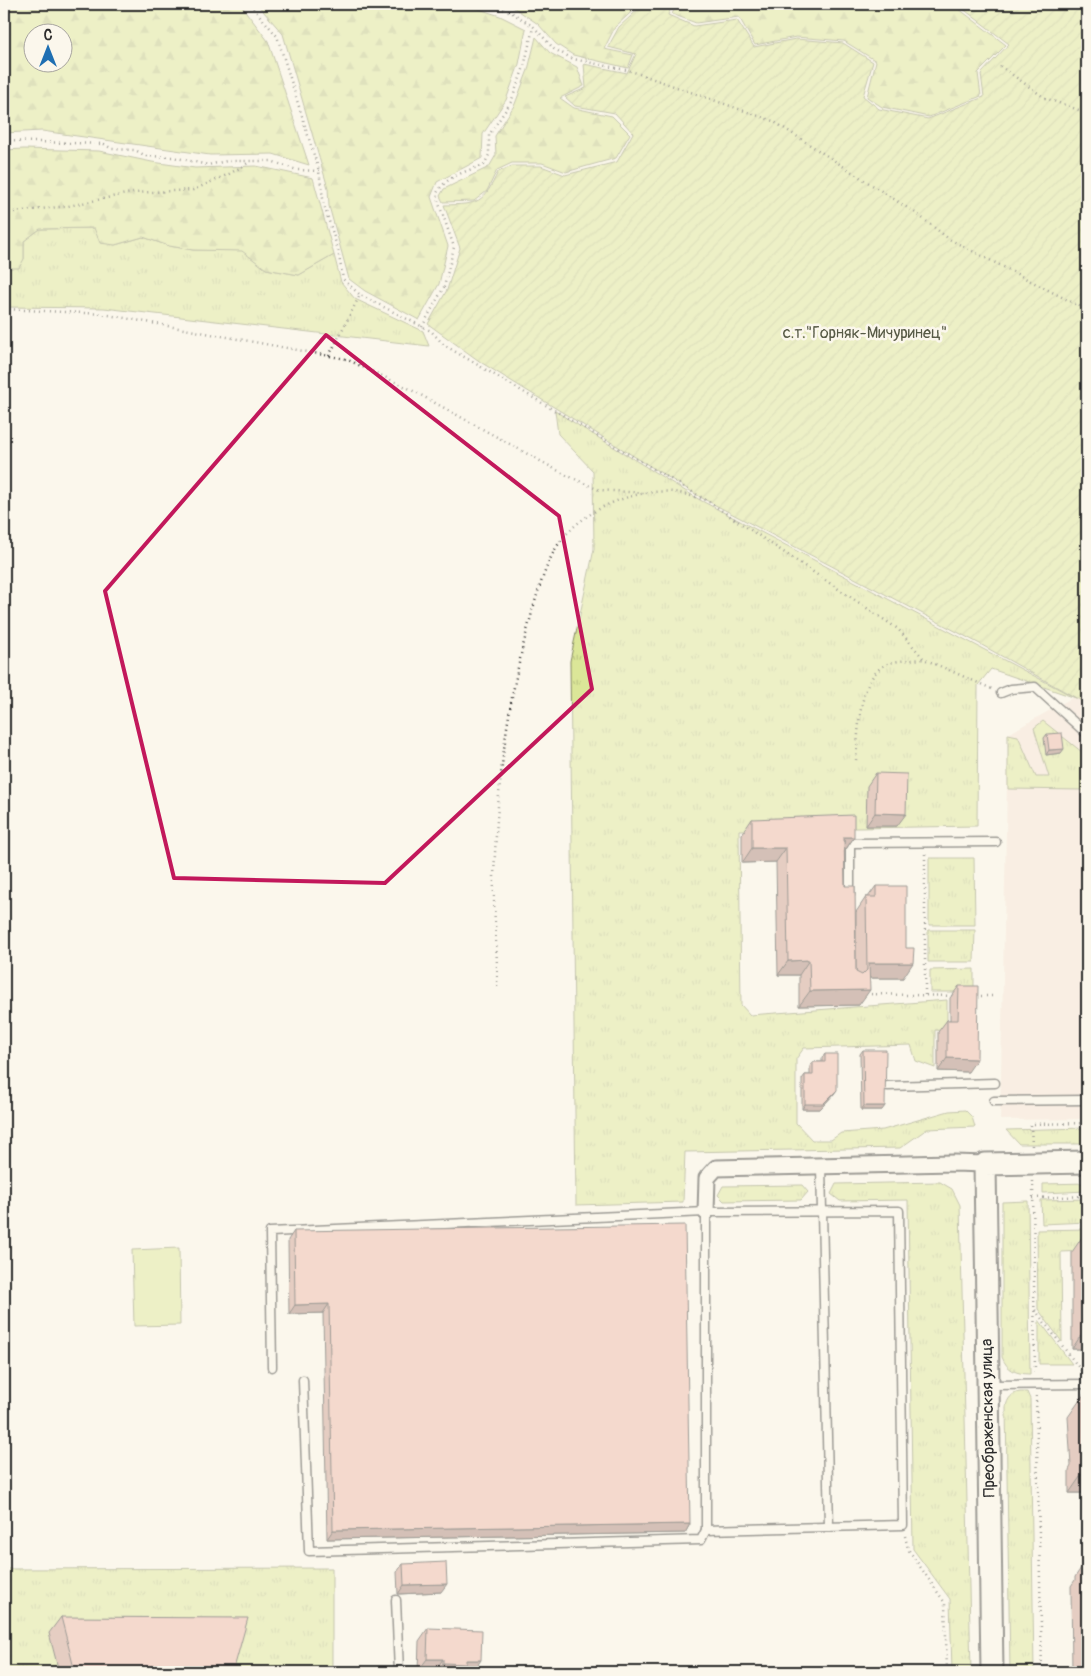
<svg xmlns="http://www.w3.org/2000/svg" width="1091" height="1676" viewBox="0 0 1091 1676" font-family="Pangolin,sans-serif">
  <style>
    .built { fill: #f6e3d7 }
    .grass { fill: url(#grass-tufts); stroke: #838862 }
    .forest { fill: url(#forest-firs); stroke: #838862; fill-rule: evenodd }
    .garden { fill: url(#garden-furrows); stroke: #838862 }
    .pitch { fill: #dbe698; stroke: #838862 }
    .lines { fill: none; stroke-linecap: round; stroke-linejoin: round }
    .lane-casing { stroke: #2b2b2b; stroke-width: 11 }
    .street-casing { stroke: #2b2b2b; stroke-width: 19 }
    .secondary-casing { stroke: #2b2b2b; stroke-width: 25 }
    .path { stroke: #2b2b2b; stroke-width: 2.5; stroke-dasharray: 1 4; stroke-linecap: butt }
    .lane { stroke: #fbf7ec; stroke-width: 8 }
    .street { stroke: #fbf7ec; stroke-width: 15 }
    .secondary { stroke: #fbf7ec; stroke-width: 21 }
    .wall { fill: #cb9a8f; stroke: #2b2b2b }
    .shaded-wall { fill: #a57d74; stroke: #2b2b2b }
    .building { fill: #ecb3a6; stroke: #2b2b2b }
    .marked { fill: none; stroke: #c2185b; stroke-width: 4; stroke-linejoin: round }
    .labels { text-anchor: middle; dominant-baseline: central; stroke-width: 5; stroke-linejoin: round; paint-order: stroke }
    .park-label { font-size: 16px; fill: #575a46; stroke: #fbf7ec }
    .street-label { font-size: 16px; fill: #2b2b2b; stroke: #fbf7ec }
  </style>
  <defs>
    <pattern id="grass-tufts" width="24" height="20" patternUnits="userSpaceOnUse" patternTransform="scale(1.25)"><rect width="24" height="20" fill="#dbe698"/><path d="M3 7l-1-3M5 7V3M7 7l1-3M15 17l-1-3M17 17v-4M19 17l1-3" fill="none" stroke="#bcc583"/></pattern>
    <pattern id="forest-firs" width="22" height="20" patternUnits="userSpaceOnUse" patternTransform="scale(1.25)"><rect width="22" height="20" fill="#dbe698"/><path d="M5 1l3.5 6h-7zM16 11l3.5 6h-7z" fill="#bcc583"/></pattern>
    <pattern id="garden-furrows" width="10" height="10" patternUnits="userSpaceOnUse" patternTransform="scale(1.25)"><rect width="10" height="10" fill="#dbe698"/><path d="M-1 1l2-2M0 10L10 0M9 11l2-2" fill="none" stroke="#bcc583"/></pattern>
  </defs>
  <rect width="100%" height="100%" fill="#fbf7ec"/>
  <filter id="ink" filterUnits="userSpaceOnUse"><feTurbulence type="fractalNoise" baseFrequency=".02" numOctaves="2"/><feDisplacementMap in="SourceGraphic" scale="10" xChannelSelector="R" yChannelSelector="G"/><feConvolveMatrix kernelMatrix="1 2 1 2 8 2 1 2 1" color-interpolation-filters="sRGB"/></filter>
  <g filter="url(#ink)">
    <!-- built -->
    <path class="built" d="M 1075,696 L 1087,706 L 1087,1119 L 1000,1120 L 1008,734 Z"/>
    <!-- grass -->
    <g class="grass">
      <path d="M 95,228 L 115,245 L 143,237 L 169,246 L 193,250 L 242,250 L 266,269 L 299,275 L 334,255 L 341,282 L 355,299 L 423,331 L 429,346 L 104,308 L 4,307 L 4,268 L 7,270 L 24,259 L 24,241 L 40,229 Z"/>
      <path d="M 555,411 L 700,500 L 1076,698 L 991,669 L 978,685 L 977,826 L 739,830 L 741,1005 L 750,1015 L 947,1000 L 947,1031 L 935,1030 L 935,1068 L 916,1061 L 911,1045 L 804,1048 L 796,1059 L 796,1123 L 812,1140 L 831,1140 L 841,1133 L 883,1130 L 949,1111 L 965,1110 L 972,1117 L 975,1127 L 927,1129 L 900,1148 L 685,1152 L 683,1202 L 576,1205 L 570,661 L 594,549 L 593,471 L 558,434 Z"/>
      <path d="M 1043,721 L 1087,756 L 1087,806 L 1084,807 L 1083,790 L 1008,789 L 1008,734 L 1018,736 L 1036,777 L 1049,777 L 1034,728 Z"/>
      <path d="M 929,858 L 974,858 L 975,925 L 929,925 Z"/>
      <path d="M 928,930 L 975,930 L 974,962 L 928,962 Z"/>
      <path d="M 974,969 L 974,992 L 930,992 L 930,970 Z"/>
      <path d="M 1087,1128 L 1087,1144 L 1019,1144 L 1006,1130 Z"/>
      <path d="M 940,1182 L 952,1189 L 960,1205 L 971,1672 L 952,1672 L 950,1599 L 913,1549 L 908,1200 L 840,1201 L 831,1194 L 836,1184 Z"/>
      <path d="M 1087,1183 L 1087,1191 L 1043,1193 L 1043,1184 Z"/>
      <path d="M 802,1185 L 808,1192 L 801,1200 L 724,1201 L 718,1195 L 723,1186 Z"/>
      <path d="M 1087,1199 L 1087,1222 L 1042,1224 L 1041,1200 Z"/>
      <path d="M 1028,1201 L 1030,1374 C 1016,1374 1007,1370 1002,1357 L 1002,1202 Z"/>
      <path d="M 1087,1229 L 1087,1251 L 1061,1252 L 1062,1342 L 1038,1309 L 1037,1230 Z"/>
      <path d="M 1039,1320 L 1072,1364 L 1039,1364 Z"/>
      <path d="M 1020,1392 L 1027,1392 L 1030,1399 L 1034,1672 L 1010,1672 L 1006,1407 C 1007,1399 1012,1393 1020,1392 Z"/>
      <path d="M 332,1568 L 332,1672 L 4,1672 L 4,1569 Z"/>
    </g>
    <!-- forest -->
    <g class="forest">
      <path d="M 4,4 L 240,4 L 268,41 L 309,165 L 273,154 L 210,155 L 42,131 L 4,133 ZM 62,32 L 62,62 L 32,62 L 32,32 Z"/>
      <path d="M 257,4 L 464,4 L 500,16 L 526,29 L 519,64 L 506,100 L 483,134 L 482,158 L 437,182 L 431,197 L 448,246 L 439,284 L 419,320 L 365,291 L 349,279 L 329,206 L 328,188 L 283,34 Z"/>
      <path d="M 504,4 L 640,4 L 615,27 L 604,49 L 633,55 L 628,68 L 573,55 L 556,44 L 538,24 L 513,7 Z"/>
      <path d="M 677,4 L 958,4 L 959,9 L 1006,45 L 978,73 L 981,96 L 929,117 L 882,107 L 867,97 L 876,61 L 844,41 L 796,37 L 755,45 L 739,17 L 696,23 L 672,14 Z"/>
      <path d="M 536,37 L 550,53 L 577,67 L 584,86 L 560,98 L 574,108 L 612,116 L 630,134 L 616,158 L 566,172 L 542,163 L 512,163 L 497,170 L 487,191 L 474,201 L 443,202 L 440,196 L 444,189 L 489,167 L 496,155 L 495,136 L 515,104 L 528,70 Z"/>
      <path d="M 24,149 L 99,151 L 152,162 L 195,168 L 256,166 L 313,178 L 334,255 L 299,275 L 266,269 L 242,251 L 193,250 L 169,246 L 143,237 L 115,245 L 100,243 L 94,228 L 40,229 L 24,241 L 24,259 L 19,268 L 4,268 L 4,150 Z"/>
    </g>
    <!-- garden -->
    <path class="garden" d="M 644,4 L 673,4 L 668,15 L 694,26 L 737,20 L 754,47 L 796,39 L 843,43 L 873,62 L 863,96 L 879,109 L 928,119 L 984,97 L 981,74 L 1009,44 L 962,8 L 961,4 L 1087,4 L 1087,704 L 980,644 L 702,498 L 482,363 L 428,324 L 447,290 L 460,248 L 444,205 C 479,204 483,204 498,172 L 512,166 L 541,166 L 565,175 L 617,162 L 633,133 L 615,113 L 575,106 L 565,97 L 586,88 L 584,64 L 627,73 L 636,54 L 608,47 L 619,27 Z"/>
    <!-- pitch -->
    <path class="pitch" d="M 179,1248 L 180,1325 L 134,1326 L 132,1250 Z"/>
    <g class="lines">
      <defs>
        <g id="lane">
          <path d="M 1001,693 L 1011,689 L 1035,687 L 1087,734"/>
          <path d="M 850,895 L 850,843 L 996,842"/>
          <path d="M 888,1086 L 995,1083"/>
          <path d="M 994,1101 L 1087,1100"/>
          <path d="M 821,1166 L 829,1527"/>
          <path d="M 706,1212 L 706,1530"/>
          <path d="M 272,1367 L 270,1232 L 706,1212 L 899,1211 L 903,1525 L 706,1530 L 701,1540 L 309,1551 L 303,1380"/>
          <path d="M 989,1385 L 1087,1384"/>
          <path d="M 396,1600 L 399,1672"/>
        </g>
        <path id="street" d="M 706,1212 L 707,1178 L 716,1168 L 954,1163 L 985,1164"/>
        <path id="secondary" d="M 992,1672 L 985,1164 L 1087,1162"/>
      </defs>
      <!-- lane casing -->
      <use href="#lane" class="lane-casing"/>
      <!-- street casing -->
      <use href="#street" class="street-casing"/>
      <!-- secondary casing -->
      <use href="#secondary" class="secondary-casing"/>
      <!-- path -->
      <g class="path">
        <path d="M 250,4 L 277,36 L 319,171 L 324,205 L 338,250 L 343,279 L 360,295"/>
        <path d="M 489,4 L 511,12 L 534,27 L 554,49 L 573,59 L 631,71 L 773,121 L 917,214 L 949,239 L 1087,310"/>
        <path d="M 1000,66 L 1045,98 L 1087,113"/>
        <path d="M 4,141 L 104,144 L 112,149 L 135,150 L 146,156 L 173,157 L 208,165 L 227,161 L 271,161 L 297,170 L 319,171"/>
        <path d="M 4,213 L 68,206 L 131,193 L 193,190 L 229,174 L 250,162"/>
        <path d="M 4,309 L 103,314 L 346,359 L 408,388 L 564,474 L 599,490 L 644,493"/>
        <path d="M 422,327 L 444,287 L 454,247 L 436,195 C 444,177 466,171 484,165 L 489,155 L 489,135 L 511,102 L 524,67 L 533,28"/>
        <path d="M 329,356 L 360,295 L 431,331 L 444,345 L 706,500 L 898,629 L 924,659 L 992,689"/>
        <path d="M 856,760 C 859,732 857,674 890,663 C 900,660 913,660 924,659"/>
        <path d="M 497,987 C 498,951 493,914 494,878 C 497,791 506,704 530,620 C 536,597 546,561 560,542 C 583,510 634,488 673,492 C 683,493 693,497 703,499"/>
        <path d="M 866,994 L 955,996"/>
        <path d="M 925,995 L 925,854"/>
        <path d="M 976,996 L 995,996"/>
        <path d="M 1084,1111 L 1084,1123"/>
        <path d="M 1032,1146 L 1031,1124 L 1087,1123"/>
        <path d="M 1033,1181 L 1035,1373"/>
        <path d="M 1033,1198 L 1087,1196"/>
        <path d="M 1035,1310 L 1083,1373"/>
        <path d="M 1036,1396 L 1042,1672"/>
        <path d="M 905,1536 L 908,1549 L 945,1603 L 947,1672"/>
      </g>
      <!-- lane -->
      <use href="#lane" class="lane"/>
      <!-- street -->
      <use href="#street" class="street"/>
      <!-- secondary -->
      <use href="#secondary" class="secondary"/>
    </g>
    <!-- wall -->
    <g class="wall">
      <path d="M 1047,734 L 1061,753 L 1046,755 L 1044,738 Z"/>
      <path d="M 876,773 L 897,826 L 866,826 L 867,786 Z"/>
      <path d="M 1087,810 L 1087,880 L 1086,812 Z"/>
      <path d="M 752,819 L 854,837 L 845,851 L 845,886 L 856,972 L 856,912 L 866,897 L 868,897 L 876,886 L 903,978 L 869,978 L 859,1005 L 799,1006 L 799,975 L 778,975 L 776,862 L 742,863 L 742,834 Z"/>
      <path d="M 959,986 L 968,1072 L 938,1071 L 938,1032 L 947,1020 L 950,1020 L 950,998 Z"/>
      <path d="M 863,1050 L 882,1110 L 861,1110 L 860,1054 Z"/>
      <path d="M 825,1054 L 834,1094 L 820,1109 L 802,1109 L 802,1079 L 805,1075 L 810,1075 L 810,1066 L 813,1062 L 822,1062 L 822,1058 Z"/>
      <path d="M 1087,1230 L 1087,1349 L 1072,1349 L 1072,1252 Z"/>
      <path d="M 294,1231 L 690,1524 L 685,1533 L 327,1539 L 323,1313 L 289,1314 L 288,1240 Z"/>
      <path d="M 1087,1390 L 1087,1493 L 1069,1493 L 1069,1470 L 1071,1466 L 1068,1417 Z"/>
      <path d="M 1087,1559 L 1087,1672 L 1072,1672 L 1071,1586 L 1075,1580 L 1075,1577 Z"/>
      <path d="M 403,1564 L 441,1592 L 398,1594 L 397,1572 Z"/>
      <path d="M 61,1617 L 233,1672 L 59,1672 L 49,1633 Z"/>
      <path d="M 428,1628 L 473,1672 L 434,1672 L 418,1671 L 419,1641 Z"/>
    </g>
    <!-- shaded-wall -->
    <g class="shaded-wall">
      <path d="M 1064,749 L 1061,753 L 1046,755 L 1049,750 Z"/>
      <path d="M 875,813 L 906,814 L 897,826 L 866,826 Z"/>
      <path d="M 844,837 L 854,837 L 844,852 Z"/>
      <path d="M 752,848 L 786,848 L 776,862 L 742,863 Z"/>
      <path d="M 809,960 L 799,975 L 778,975 L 788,961 Z"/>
      <path d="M 869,963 L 913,963 L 903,978 L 861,978 L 867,970 Z"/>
      <path d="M 870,990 L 859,1005 L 799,1006 L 810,991 Z"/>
      <path d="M 947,1058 L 977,1059 L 968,1072 L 938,1071 Z"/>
      <path d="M 837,1090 L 834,1094 L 820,1109 L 802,1109 L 805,1104 Z"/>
      <path d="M 864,1106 L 885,1106 L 882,1110 L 861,1110 Z"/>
      <path d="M 329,1304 L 323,1313 L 289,1314 L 295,1305 Z"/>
      <path d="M 1087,1326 L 1087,1349 L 1072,1349 Z"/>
      <path d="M 1087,1467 L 1087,1493 L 1069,1493 Z"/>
      <path d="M 690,1524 L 685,1533 L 327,1539 L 333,1530 Z"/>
      <path d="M 447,1584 L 441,1592 L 398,1594 L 404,1585 Z"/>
      <path d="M 427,1659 L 443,1659 L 434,1672 L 418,1671 Z"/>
      <path d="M 466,1660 L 481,1660 L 473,1672 L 437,1672 L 443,1663 Z"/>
      <path d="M 1087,1663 L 1087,1672 L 1081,1672 Z"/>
    </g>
    <!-- building -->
    <g class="building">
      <path d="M 1062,733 L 1064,749 L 1049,750 L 1047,734 Z"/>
      <path d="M 876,773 L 907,774 L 906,814 L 875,813 Z"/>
      <path d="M 854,815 L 854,837 L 844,837 L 845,886 L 855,886 L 856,972 L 862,975 L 867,970 L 866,897 L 876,897 L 876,886 L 906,886 L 906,948 L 914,948 L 913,963 L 869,963 L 870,990 L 810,991 L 809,960 L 788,961 L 786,848 L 752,848 L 752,819 Z"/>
      <path d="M 959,986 L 978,986 L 977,1059 L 947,1058 L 947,1020 L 958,1020 Z"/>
      <path d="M 863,1050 L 886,1050 L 885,1106 L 864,1106 Z"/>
      <path d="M 825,1054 L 837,1054 L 837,1090 L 823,1104 L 805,1104 L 805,1075 L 813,1075 L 813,1062 L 825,1062 Z"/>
      <path d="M 685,1225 L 690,1524 L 333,1530 L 329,1304 L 295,1305 L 294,1231 Z"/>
      <path d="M 446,1562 L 447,1584 L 404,1585 L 403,1564 Z"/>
      <path d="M 61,1617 L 248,1618 L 233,1672 L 75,1672 Z"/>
      <path d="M 428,1628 L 482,1630 L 481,1660 L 466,1660 L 466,1664 L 443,1663 L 443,1659 L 427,1659 Z"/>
    </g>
  </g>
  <!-- marked area -->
  <path d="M0 0H1091V1676H0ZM 326,335 L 559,516 L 592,689 L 385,883 L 174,878 L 105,591 Z" fill="#fbf7ec" fill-opacity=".55" fill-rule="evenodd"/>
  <path class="marked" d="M 326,335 L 559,516 L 592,689 L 385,883 L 174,878 L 105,591 Z"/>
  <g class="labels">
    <!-- park labels -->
    <g class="park-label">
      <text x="865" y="333">с.т."Горняк-Мичуринец"</text>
    </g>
    <!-- street labels -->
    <g class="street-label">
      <text transform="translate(988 1418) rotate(-91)">Преображенская улица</text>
    </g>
  </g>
  <!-- margin -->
  <rect width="1091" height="1676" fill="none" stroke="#fbf7ec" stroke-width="20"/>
  <rect x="10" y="10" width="1071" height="1656" fill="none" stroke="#2b2b2b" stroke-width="2" filter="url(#ink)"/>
  <!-- north arrow -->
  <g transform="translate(48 48)"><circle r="24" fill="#fbf7ec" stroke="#a8a59f"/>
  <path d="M0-4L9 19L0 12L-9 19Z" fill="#1f6fb2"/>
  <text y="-8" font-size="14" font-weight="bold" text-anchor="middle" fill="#2b2b2b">С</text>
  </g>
</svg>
